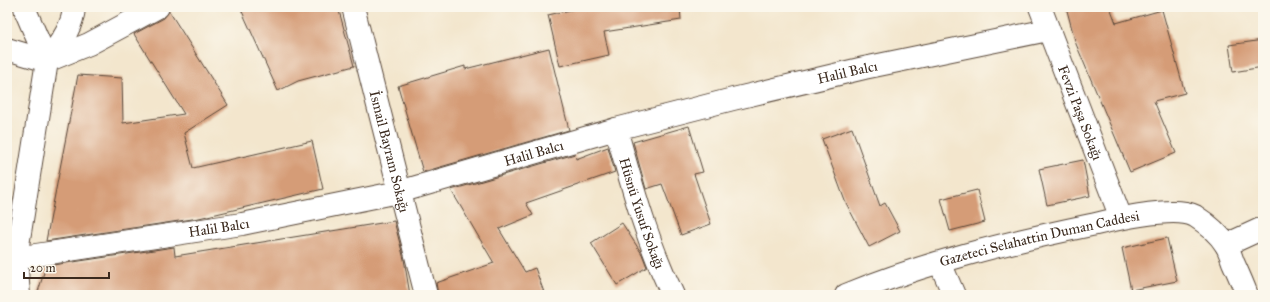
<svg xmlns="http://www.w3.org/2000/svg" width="1270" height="302" viewBox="0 0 1270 302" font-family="'IM FELL Great Primer',serif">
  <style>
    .building { fill: #d59c77 }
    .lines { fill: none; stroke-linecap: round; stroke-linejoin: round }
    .street-casing { stroke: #574638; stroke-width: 24 }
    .secondary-casing { stroke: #574638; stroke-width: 24 }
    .primary-casing { stroke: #574638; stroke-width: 24 }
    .street { stroke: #fff; stroke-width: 22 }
    .secondary { stroke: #fff; stroke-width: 22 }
    .primary { stroke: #fff; stroke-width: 22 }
    .labels { text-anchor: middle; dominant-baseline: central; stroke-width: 3; stroke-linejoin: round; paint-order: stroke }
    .street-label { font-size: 14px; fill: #3b2a1e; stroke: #fbf7ec }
  </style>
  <rect width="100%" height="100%" fill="#fbf7ec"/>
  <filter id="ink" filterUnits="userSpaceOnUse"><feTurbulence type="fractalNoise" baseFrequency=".025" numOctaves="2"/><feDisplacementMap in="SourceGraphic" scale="8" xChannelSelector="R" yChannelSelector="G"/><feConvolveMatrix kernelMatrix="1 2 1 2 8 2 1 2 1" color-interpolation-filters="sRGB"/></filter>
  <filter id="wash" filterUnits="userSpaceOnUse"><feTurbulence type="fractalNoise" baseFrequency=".012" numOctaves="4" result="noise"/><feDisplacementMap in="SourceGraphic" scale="16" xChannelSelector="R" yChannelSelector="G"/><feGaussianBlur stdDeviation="0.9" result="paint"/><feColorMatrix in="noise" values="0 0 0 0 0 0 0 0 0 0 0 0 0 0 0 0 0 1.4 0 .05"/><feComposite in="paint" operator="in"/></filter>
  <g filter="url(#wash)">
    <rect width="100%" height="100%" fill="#f3e6cd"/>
    <g id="blocks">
      <!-- building -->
      <g class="building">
        <path d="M 240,7 L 338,7 L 354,66 L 298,81 L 278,91 Z"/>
        <path d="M 584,7 L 680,7 L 681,20 L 604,32 L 609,55 L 560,66 L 548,15 Z"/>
        <path d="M 1066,7 L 1110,7 L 1116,23 L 1162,10 L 1185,93 L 1154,101 L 1176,153 L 1130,172 L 1076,44 Z"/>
        <path d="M 169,11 L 228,105 L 184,133 L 193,168 L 312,141 L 323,189 L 199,218 L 46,241 L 78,75 L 122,78 L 123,123 L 184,114 L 134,34 L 164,18 Z"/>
        <path d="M 1263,40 L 1263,67 L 1233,72 L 1229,45 Z"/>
        <path d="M 549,48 L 569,130 L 423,172 L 398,86 L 465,66 L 465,69 Z"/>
        <path d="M 689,126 L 703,172 L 694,174 L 711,224 L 681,235 L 662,184 L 646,189 L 633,142 Z"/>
        <path d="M 852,128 L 880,206 L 885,203 L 900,231 L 869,247 L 845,201 L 822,139 Z"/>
        <path d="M 608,147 L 615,172 L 526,203 L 533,215 L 499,229 L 525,272 L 535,268 L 545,295 L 438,295 L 436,283 L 494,263 L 451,190 L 575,154 L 576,159 Z"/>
        <path d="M 1083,160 L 1090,196 L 1047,205 L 1039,169 Z"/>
        <path d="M 977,190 L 985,222 L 950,231 L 941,199 Z"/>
        <path d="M 394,221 L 404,259 L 410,295 L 37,295 L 46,266 L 174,247 L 175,256 Z"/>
        <path d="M 622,223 L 642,254 L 647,267 L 617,285 L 591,243 Z"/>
        <path d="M 1167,238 L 1177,281 L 1131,290 L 1122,248 Z"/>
      </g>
    </g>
  </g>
  <g filter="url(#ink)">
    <use href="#blocks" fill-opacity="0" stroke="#574638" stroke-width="1"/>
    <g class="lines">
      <defs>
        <g id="street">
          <path id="s1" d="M 353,7 L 426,295"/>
          <path id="s2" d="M 1040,7 L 1121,218"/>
          <path id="s3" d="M 616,129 C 632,186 647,242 673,295"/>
          <path d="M 1226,245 L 1263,228"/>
          <path d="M 940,263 L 954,295"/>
        </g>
        <g id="secondary">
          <path d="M 7,49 L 47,61"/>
          <path d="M 47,61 L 89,44 L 158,7"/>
          <path id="s4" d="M 16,258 L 242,224 L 399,192 L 616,129 L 733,99 L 864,68 L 1048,30"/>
          <path d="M 19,295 L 16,258 L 47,61"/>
          <path id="s5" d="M 846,295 C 923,263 1009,242 1091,225 C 1114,220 1174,205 1195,216 C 1206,223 1219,234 1226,245 C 1229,250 1231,256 1233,262 C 1238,273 1243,284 1247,295"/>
        </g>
        <g id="primary">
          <path d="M 25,7 L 26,12 L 47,61"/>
          <path d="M 47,61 C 59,44 73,28 74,7"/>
        </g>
      </defs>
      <!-- street casing -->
      <use href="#street" class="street-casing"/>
      <!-- secondary casing -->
      <use href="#secondary" class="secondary-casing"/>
      <!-- primary casing -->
      <use href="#primary" class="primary-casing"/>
      <!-- street -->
      <use href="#street" class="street"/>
      <!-- secondary -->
      <use href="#secondary" class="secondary"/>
      <!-- primary -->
      <use href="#primary" class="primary"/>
    </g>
  </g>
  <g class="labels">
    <!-- street labels -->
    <g class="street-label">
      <text stroke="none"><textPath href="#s4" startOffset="853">Halil Balcı</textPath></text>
      <text stroke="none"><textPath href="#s2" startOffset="113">Fevzi Paşa Sokağı</textPath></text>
      <text stroke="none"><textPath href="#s1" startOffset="149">İsmail Bayram Sokağı</textPath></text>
      <text stroke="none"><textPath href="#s4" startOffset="529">Halil Balcı</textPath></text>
      <text stroke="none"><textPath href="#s3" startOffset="88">Hüsnü Yusuf Sokağı</textPath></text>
      <text stroke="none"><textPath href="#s4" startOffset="205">Halil Balcı</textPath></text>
      <text stroke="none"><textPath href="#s5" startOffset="202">Gazeteci Selahattin Duman Caddesi</textPath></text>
    </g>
  </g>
  <!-- margin -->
  <rect width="1270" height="302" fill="none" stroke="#fbf7ec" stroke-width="24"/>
  <!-- scale -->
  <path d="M24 272v6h85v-6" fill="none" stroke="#3b2a1e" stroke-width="2"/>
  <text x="30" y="272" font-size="12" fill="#3b2a1e" stroke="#fbf7ec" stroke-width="3" paint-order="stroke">20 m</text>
</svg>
